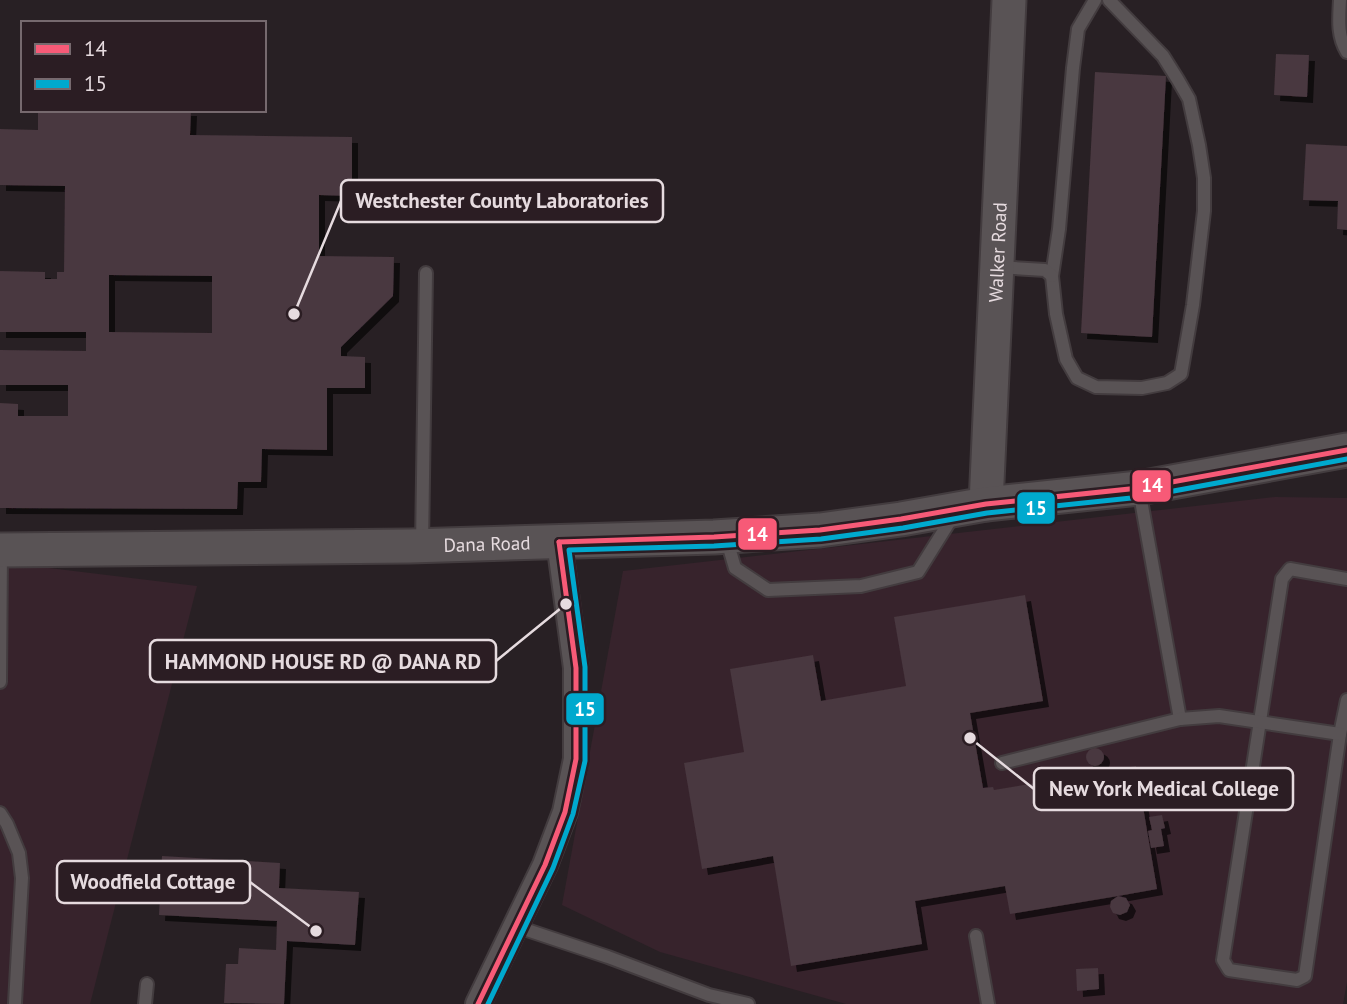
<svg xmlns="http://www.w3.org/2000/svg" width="1347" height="1004" viewBox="0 0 1347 1004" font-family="'PT Sans',sans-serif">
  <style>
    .built { fill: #37232c }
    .building { fill: #48373f; fill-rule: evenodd; filter: url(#shadow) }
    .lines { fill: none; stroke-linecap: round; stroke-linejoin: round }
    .lane-casing { stroke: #433c3f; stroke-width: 16 }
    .street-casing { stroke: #433c3f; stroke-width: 28 }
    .secondary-casing { stroke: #433c3f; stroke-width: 37 }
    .lane { stroke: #595355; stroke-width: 12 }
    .street { stroke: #595355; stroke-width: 24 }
    .secondary { stroke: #595355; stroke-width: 33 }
    .bus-1-casing { stroke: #2b1d23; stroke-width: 10 }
    .bus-2-casing { stroke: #2b1d23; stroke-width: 10 }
    .bus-1 { stroke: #f75a77; stroke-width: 5 }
    .bus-2 { stroke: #00a9ce; stroke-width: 5 }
    .labels { text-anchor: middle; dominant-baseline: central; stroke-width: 6; stroke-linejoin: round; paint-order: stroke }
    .street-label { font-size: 19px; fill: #e6dbdf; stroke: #2b1d23 }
    .leader { fill: none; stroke: #e6dbdf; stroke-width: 2.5 }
    .callout-dot { fill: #e6dbdf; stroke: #2b1d23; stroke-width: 2.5 }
    .callout { fill: #2b1d23; stroke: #e6dbdf; stroke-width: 2.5 }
    .callout-label { font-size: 21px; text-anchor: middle; font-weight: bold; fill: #e6dbdf }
    .line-badge { stroke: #2b1d23; stroke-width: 2.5 }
    .badge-label { font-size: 19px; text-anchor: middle; font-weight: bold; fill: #fff }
  </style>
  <defs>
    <filter id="shadow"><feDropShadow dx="6" dy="6" stdDeviation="0" flood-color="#0009"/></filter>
  </defs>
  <rect width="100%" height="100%" fill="#282024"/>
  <!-- built -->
  <g class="built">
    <path d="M 1275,497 L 1347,498 L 1347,982 L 1343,1004 L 846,1004 L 660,952 L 562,905 L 623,571 Z"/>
    <path d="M 0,562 L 197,586 L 90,1004 L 0,1004 Z"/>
  </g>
  <!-- building -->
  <g class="building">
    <path d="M 1276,54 L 1309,55 L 1307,97 L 1274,95 Z"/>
    <path d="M 1095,72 L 1166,76 L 1152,337 L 1081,333 Z"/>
    <path d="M 38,110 L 191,110 L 190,135 L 352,137 L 352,196 L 319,195 L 319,256 L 394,257 L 393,296 L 341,347 L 341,356 L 365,357 L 365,388 L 327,388 L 327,450 L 262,449 L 261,482 L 238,482 L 237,509 L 0,508 L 0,403 L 18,404 L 18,416 L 68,416 L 68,385 L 0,385 L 0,350 L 86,351 L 86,332 L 0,332 L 0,271 L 45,272 L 45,279 L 57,279 L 57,272 L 64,272 L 65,186 L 0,185 L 0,129 L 38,130 ZM 109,275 L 212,276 L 212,333 L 109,332 Z"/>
    <path d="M 1306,144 L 1347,146 L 1347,230 L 1337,229 L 1338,201 L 1303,200 Z"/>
    <path d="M 1025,595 L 1043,701 L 970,713 L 983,788 L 993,787 L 994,790 L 1136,766 L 1157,889 L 1118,896 L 1126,898 L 1130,905 L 1127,912 L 1120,915 L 1113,913 L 1110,907 L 1111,901 L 1118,896 L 1010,914 L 1005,886 L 915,901 L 922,944 L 791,966 L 773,856 L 702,869 L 684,763 L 744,752 L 730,669 L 813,655 L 821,701 L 906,686 L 894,617 Z"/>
    <circle cx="1095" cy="757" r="9"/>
    <path d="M 1162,815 L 1165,828 L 1161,829 L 1164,846 L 1151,848 L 1148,831 L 1152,830 L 1149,817 Z"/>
    <path d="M 162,856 L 280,863 L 279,888 L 359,892 L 355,945 L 287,941 L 284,1004 L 224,1003 L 226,964 L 238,964 L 239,948 L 276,950 L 277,921 L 159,915 Z"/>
    <path d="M 1098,968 L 1099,989 L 1077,991 L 1076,969 Z"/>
  </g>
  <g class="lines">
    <defs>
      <g id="lane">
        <path d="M 1095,0 L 1078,29 L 1073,68 L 1059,229 L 1052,276 L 1056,314 L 1066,359 L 1077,378 L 1096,387 L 1142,388 L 1167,383 L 1181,374 L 1193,305 L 1204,211 L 1204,178 L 1199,145 L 1189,99 L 1178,80 L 1163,56 L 1109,0"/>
        <path d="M 1340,0 C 1339,18 1337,36 1347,52"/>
        <path d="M 997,267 L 1045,270 L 1052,276"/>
        <path d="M 1139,489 L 1180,719"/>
        <path d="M 726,537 L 735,568 L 768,590 L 861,586 L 918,572 L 953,516"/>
        <path d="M 422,546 L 426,273"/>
        <path d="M 1347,579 L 1290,569 L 1282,579 L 1223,960 L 1229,970 L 1297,980 L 1305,976 L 1340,734 L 1347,700"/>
        <path d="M 0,682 L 1,550"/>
        <path d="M 1002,763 L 1180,719 L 1219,716 L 1340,734"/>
        <path d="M 0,813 L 7,824 L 19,853 L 22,878 L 15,1003"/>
        <path d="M 515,926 L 608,957 L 709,995 L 748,1004"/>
        <path d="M 976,936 L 988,1004"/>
        <path d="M 145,1004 L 147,984"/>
      </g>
      <path id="street" d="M 478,1004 L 545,865 L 565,812 L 576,759 L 576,668 L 559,542"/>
      <g id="secondary">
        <path id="s1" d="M 986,504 L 1009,0"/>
        <path id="s2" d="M 1,550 L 410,546 L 714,537 L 820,530 L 901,519 L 986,504 L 1139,488 L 1347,450"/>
      </g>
    </defs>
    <!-- lane casing -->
    <use href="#lane" class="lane-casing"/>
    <!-- street casing -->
    <use href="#street" class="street-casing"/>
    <!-- secondary casing -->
    <use href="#secondary" class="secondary-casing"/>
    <!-- lane -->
    <use href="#lane" class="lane"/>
    <!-- street -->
    <use href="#street" class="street"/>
    <!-- secondary -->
    <use href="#secondary" class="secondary"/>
    <defs>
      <g id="bus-1">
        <path d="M 559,542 L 714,537 L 820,530 L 901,519 L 986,504 L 1139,488 L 1347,450"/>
        <path d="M 478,1004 L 545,865 L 565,812 L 576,759 L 576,668 L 559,542"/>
      </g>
      <path id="bus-2" d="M 488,1004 L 553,868 L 573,814 L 585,761 L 585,667 L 569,550 L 714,546 L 821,539 L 903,528 L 987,513 L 1141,497 L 1347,459"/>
    </defs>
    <!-- bus-1 casing -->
    <use href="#bus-1" class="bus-1-casing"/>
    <!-- bus-2 casing -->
    <use href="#bus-2" class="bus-2-casing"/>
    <!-- bus-1 -->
    <use href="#bus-1" class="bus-1"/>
    <!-- bus-2 -->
    <use href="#bus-2" class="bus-2"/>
  </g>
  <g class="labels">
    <!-- street labels -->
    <g class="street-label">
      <text stroke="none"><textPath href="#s1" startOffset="252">Walker Road</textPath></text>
      <text stroke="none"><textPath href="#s2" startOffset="486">Dana Road</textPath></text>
    </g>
  </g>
  <!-- callouts -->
  <path class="leader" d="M294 314L341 201M566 604L496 661M970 738L1034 789M316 931L250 882"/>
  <g class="callout-dot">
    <circle cx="294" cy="314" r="7"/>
    <circle cx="566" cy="604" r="7"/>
    <circle cx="970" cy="738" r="7"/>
    <circle cx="316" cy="931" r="7"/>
  </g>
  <g class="callout">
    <rect x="341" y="180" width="322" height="42" rx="7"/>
    <rect x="150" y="640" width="346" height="42" rx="7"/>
    <rect x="1034" y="768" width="259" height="42" rx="7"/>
    <rect x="57" y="861" width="193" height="42" rx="7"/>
  </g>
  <g class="callout-label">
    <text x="502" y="208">Westchester County Laboratories</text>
    <text x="323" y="669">HAMMOND HOUSE RD @ DANA RD</text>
    <text x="1164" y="796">New York Medical College</text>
    <text x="153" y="889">Woodfield Cottage</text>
  </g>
  <g class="line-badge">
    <rect x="1131" y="469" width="41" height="34" rx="7" fill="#f75a77"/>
    <rect x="1016" y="491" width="40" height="34" rx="7" fill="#00a9ce"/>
    <rect x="737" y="517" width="41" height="34" rx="7" fill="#f75a77"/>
    <rect x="565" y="692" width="40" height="34" rx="7" fill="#00a9ce"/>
  </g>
  <g class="badge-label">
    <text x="1152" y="492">14</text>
    <text x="1036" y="515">15</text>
    <text x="757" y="541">14</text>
    <text x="585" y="716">15</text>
  </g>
  <!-- legend -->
  <rect x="21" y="21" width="245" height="91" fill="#2b1d23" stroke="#76696e" stroke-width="2"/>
  <rect x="35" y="44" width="35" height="10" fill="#f75a77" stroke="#76696e" stroke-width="2"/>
  <text x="84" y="56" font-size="21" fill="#e6dbdf">14</text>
  <rect x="35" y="79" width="35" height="10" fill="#00a9ce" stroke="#76696e" stroke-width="2"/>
  <text x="84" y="91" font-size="21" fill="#e6dbdf">15</text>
</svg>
